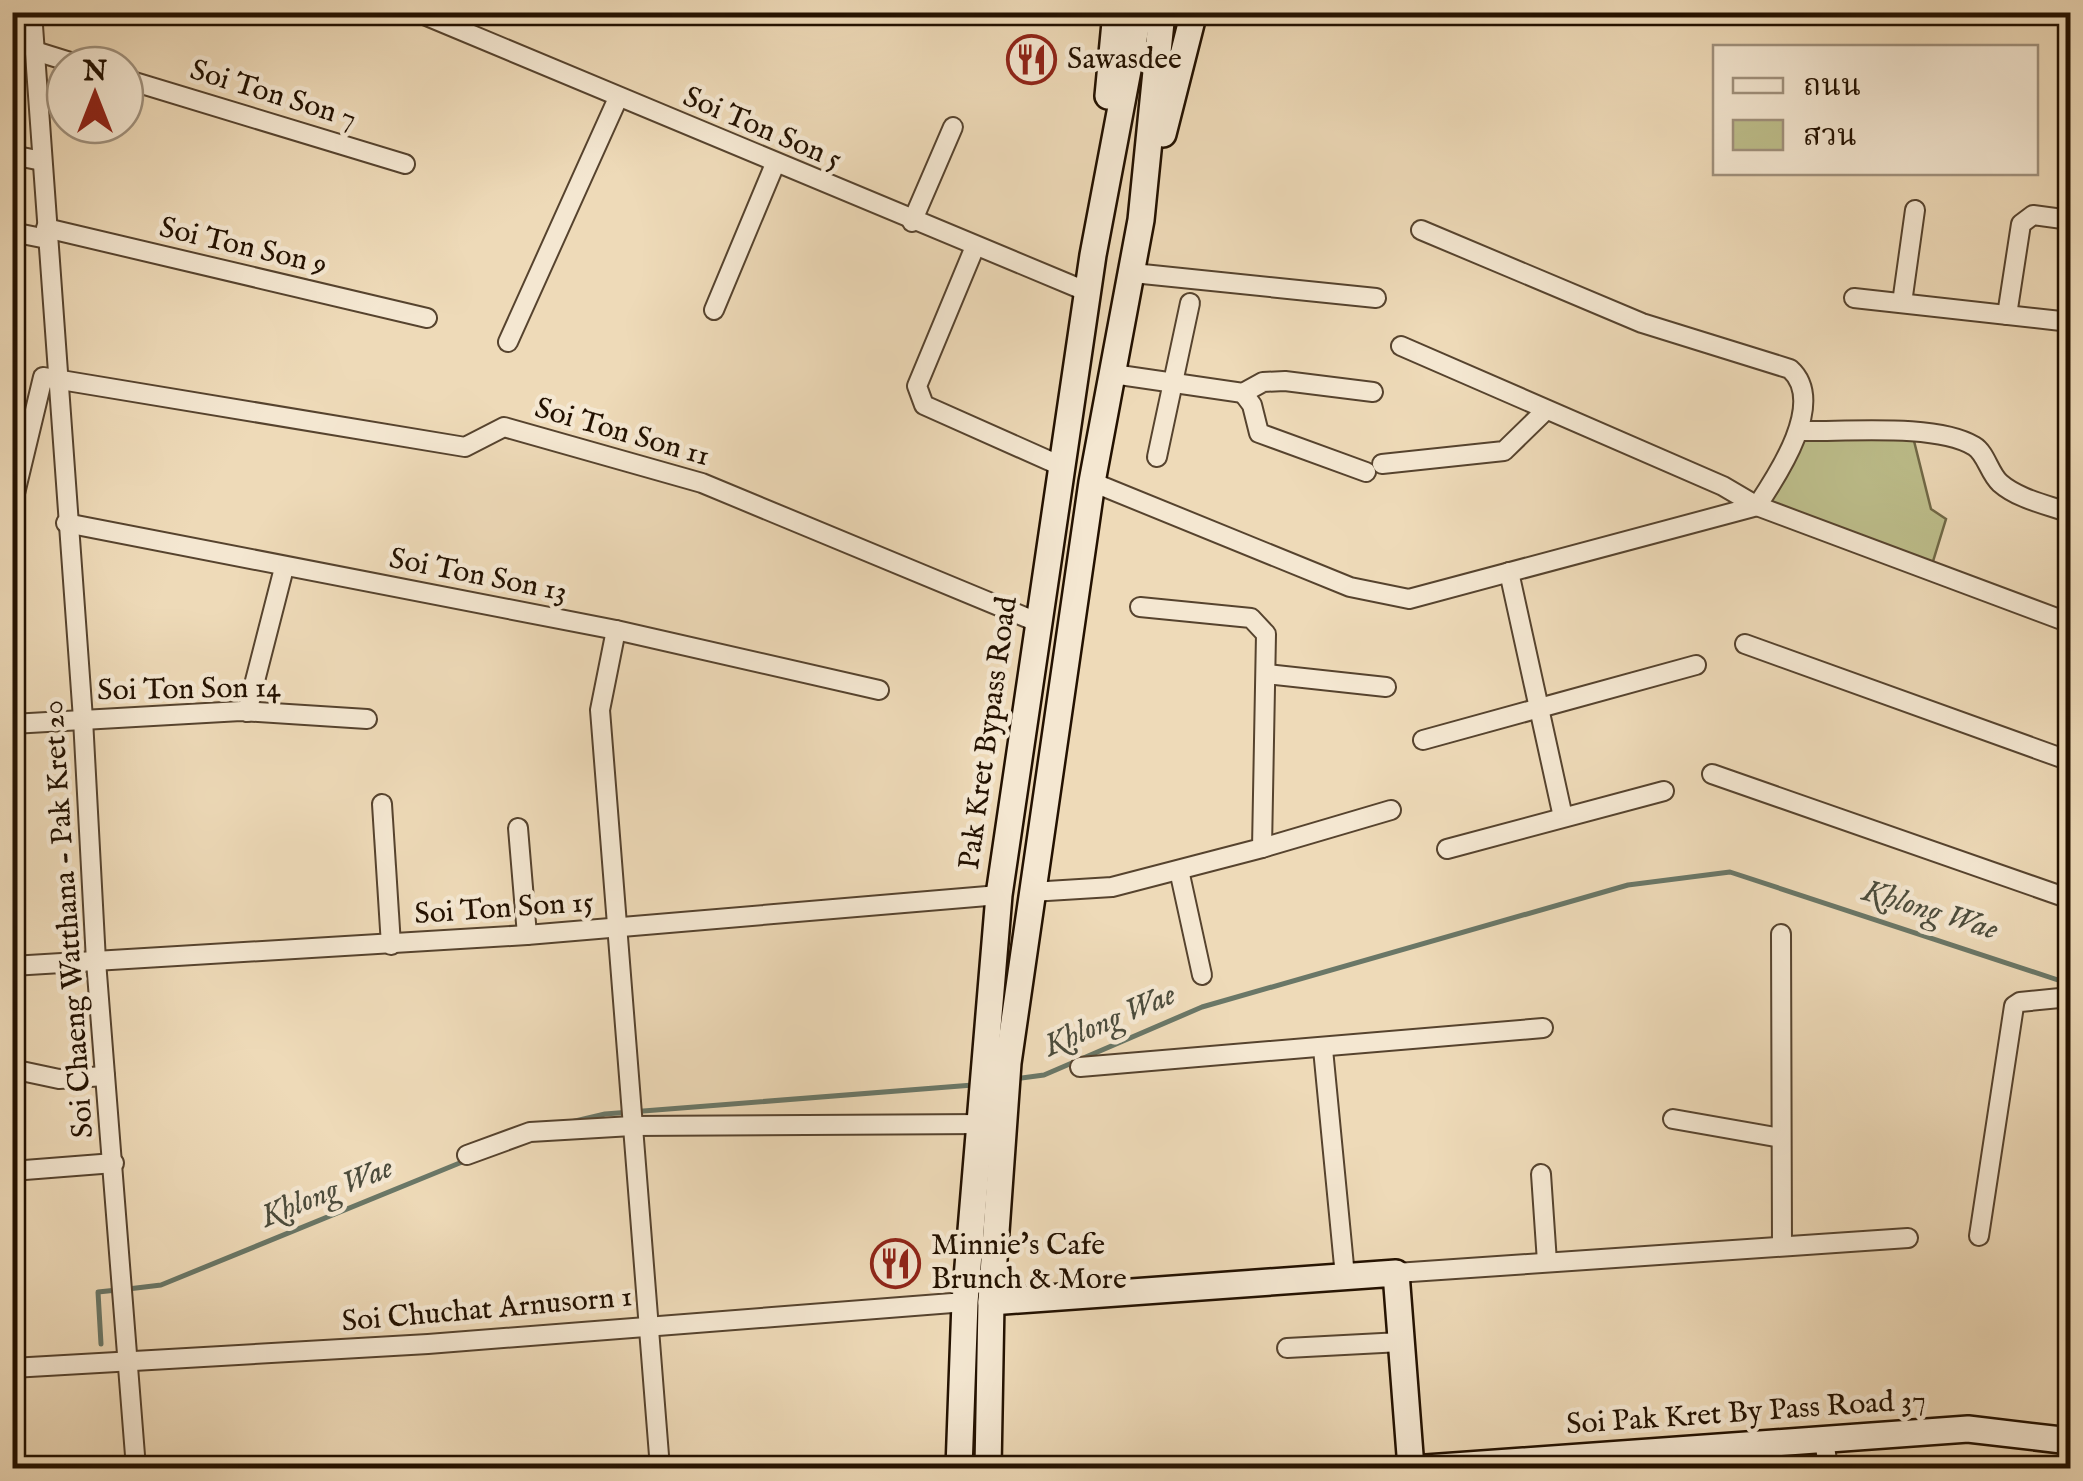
<svg xmlns="http://www.w3.org/2000/svg" width="2083" height="1481" viewBox="0 0 2083 1481" font-family="'IM FELL English','Noto Serif Thai',serif">
  <style>
    .green { fill: #bdbe8b; stroke: #706846; stroke-width: 2.5 }
    .lines { fill: none; stroke-linecap: round; stroke-linejoin: round }
    .stream { stroke: #6a7767; stroke-width: 5 }
    .street-casing { stroke: #56432e; stroke-width: 22 }
    .secondary-casing { stroke: #231100; stroke-width: 30 }
    .street { stroke: #f4e7d1; stroke-width: 18 }
    .secondary { stroke: #f4e7d1; stroke-width: 25 }
    .labels { text-anchor: middle; dominant-baseline: central; stroke-width: 9; stroke-linejoin: round; paint-order: stroke }
    .poi-label { font-size: 30px; fill: #231100; stroke: #f4e7d1; text-anchor: start }
    .street-label { font-size: 30px; fill: #231100; stroke: #f4e7d1 }
    .water-label { font-size: 32px; font-style: italic; fill: #4c4c3c; stroke: #f4e7d1 }
  </style>
  <rect width="100%" height="100%" fill="#eedab8"/>
  <filter id="stains"><feTurbulence type="fractalNoise" baseFrequency=".002" numOctaves="4"/><feColorMatrix values="0 0 0 0 .2 0 0 0 0 .09 0 0 0 0 .02 0 0 0 .5 -.17"/></filter>
  <radialGradient id="worn" r=".72"><stop offset=".6" stop-color="#630" stop-opacity="0"/><stop offset="1" stop-color="#630" stop-opacity=".3"/></radialGradient>
  <!-- green -->
  <path class="green" d="M 1799,431 L 1912,433 L 1931,509 L 1946,519 L 1930,571 L 1757,506 Z"/>
  <g class="lines">
    <!-- stream -->
    <g class="stream">
      <path d="M 1014,1079 L 1044,1075 L 1202,1007 L 1628,885 L 1730,872 L 2061,981 L 2070,979"/>
      <path d="M 571,1122 L 605,1114 L 973,1085"/>
      <path d="M 128,1289 L 161,1285 L 467,1160"/>
      <path d="M 101,1344 L 98,1292 L 117,1290"/>
    </g>
    <defs>
      <g id="street">
        <path d="M 32,12 L 83,719 L 96,961 L 136,1468"/>
        <path d="M 417,12 L 1088,292"/>
        <path d="M 35,51 L 80,65"/>
        <path d="M 125,79 L 405,164"/>
        <path d="M 12,155 L 42,161"/>
        <path d="M 912,222 L 953,127"/>
        <path d="M 46,228 L 427,318"/>
        <path d="M 12,232 L 47,239"/>
        <path d="M 974,249 L 917,386 L 924,405 L 1061,466"/>
        <path d="M 1133,273 L 1376,298"/>
        <path d="M 1854,298 L 2070,322"/>
        <path d="M 1902,303 L 1915,210"/>
        <path d="M 714,310 L 775,164"/>
        <path d="M 2007,315 L 2021,224 L 2033,215 L 2070,220"/>
        <path d="M 508,342 L 618,98"/>
        <path d="M 1401,346 L 1723,486 L 1757,506 L 2070,623"/>
        <path d="M 1113,374 L 1243,393 L 1263,382 L 1285,381 L 1373,392"/>
        <path d="M 1243,393 L 1252,405 L 1259,433 L 1366,472"/>
        <path d="M 1799,431 C 1844,432 1936,423 1974,446 C 1986,453 1989,473 2000,483 C 2018,499 2048,505 2070,513"/>
        <path d="M 1157,457 L 1190,303"/>
        <path d="M 1382,464 L 1504,451 L 1546,410"/>
        <path d="M 1092,482 L 1350,587 L 1409,599 L 1757,506 C 1777,476 1827,402 1790,369 L 1642,323 L 1421,230"/>
        <path d="M 12,506 L 43,377 L 465,447 L 504,427 L 702,483 L 1037,622"/>
        <path d="M 66,523 L 616,630 L 879,690"/>
        <path d="M 1509,572 L 1563,817"/>
        <path d="M 616,630 L 600,710 L 660,1468"/>
        <path d="M 1745,644 L 2070,761"/>
        <path d="M 1267,674 L 1386,687"/>
        <path d="M 247,712 L 284,568"/>
        <path d="M 12,724 L 241,711 L 367,719"/>
        <path d="M 1423,740 L 1696,665"/>
        <path d="M 1712,774 L 2070,899"/>
        <path d="M 382,804 L 391,945"/>
        <path d="M 518,828 L 527,935"/>
        <path d="M 1262,848 L 1391,810"/>
        <path d="M 1447,849 L 1664,791"/>
        <path d="M 1179,870 L 1202,975"/>
        <path d="M 1031,892 L 1112,887 L 1262,848 L 1266,634 L 1251,618 L 1140,607"/>
        <path d="M 1781,934 L 1782,1246"/>
        <path d="M 12,966 L 527,935 L 999,895"/>
        <path d="M 1323,1049 L 1345,1276"/>
        <path d="M 1080,1067 L 1543,1028"/>
        <path d="M 12,1069 L 59,1079 L 105,1076"/>
        <path d="M 1673,1119 L 1781,1138"/>
        <path d="M 467,1155 L 530,1132 L 632,1126 L 983,1124"/>
        <path d="M 12,1171 L 114,1163"/>
        <path d="M 1541,1174 L 1547,1262"/>
        <path d="M 1979,1236 L 2014,1006 L 2020,1002 L 2070,997"/>
        <path d="M 1396,1273 L 1908,1238"/>
        <path d="M 1287,1348 L 1401,1342"/>
        <path d="M 12,1368 L 428,1344 L 965,1302"/>
        <path d="M 1824,1439 L 1828,1468"/>
      </g>
      <g id="secondary">
        <path d="M 1108,96 L 1116,12"/>
        <path d="M 1163,134 L 1194,12"/>
        <path d="M 991,1302 L 1396,1273 L 1411,1468"/>
        <path d="M 959,1468 L 965,1302 L 999,895 L 1093,255 L 1139,12"/>
        <path d="M 988,1468 L 991,1302 L 1008,1063 L 1092,482 L 1141,220 L 1162,12"/>
        <path d="M 1426,1468 L 1968,1429 L 2070,1441"/>
      </g>
    </defs>
    <!-- street casing -->
    <use href="#street" class="street-casing"/>
    <!-- secondary casing -->
    <use href="#secondary" class="secondary-casing"/>
    <!-- street -->
    <use href="#street" class="street"/>
    <!-- secondary -->
    <use href="#secondary" class="secondary"/>
  </g>
  <!-- icons -->
  <defs>
    <symbol id="restaurant-ring" viewBox="-11 -11 22 22"><circle r="9.5" fill="#f4e7d1" stroke="#8f2418" stroke-width="1.5"/><path d="M-5-6h1v4h1v-4h1v4h1v-4h1v5L-1.5 .5V6h-2V.5L-5-1ZM5-6V6H3V1.5H1.5Q1.5-4 5-6Z" fill="#8f2418"/></symbol>
  </defs>
  <g fill-rule="evenodd">
    <use href="#restaurant-ring" x="1004" y="32" width="55" height="55"/>
    <use href="#restaurant-ring" x="868" y="1236" width="55" height="55"/>
  </g>
  <g class="labels">
    <!-- poi labels -->
    <g class="poi-label">
      <text x="1067" y="60">Sawasdee</text>
      <text x="931" y="1246">Minnie's Cafe<tspan x="931" dy="34">Brunch &amp; More</tspan></text>
    </g>
    <!-- street labels -->
    <g class="street-label">
      <text transform="translate(273 95) rotate(17)">Soi Ton Son 7</text>
      <text transform="translate(762 129) rotate(23)">Soi Ton Son 5</text>
      <text transform="translate(243 247) rotate(13)">Soi Ton Son 9</text>
      <text transform="translate(622 433) rotate(16)">Soi Ton Son 11</text>
      <text transform="translate(478 576) rotate(11)">Soi Ton Son 13</text>
      <text transform="translate(189 690) rotate(-1)">Soi Ton Son 14</text>
      <text transform="translate(989 733) rotate(-82)">Pak Kret Bypass Road</text>
      <text transform="translate(504 909) rotate(-4)">Soi Ton Son 15</text>
      <text transform="translate(69 919) rotate(-94)">Soi Chaeng Watthana - Pak Kret 20</text>
      <text transform="translate(487 1310) rotate(-5)">Soi Chuchat Arnusorn 1</text>
      <text transform="translate(1746 1413) rotate(-4)">Soi Pak Kret By Pass Road 37</text>
    </g>
    <!-- water labels -->
    <g class="water-label">
      <text transform="translate(1930 911) rotate(17)">Khlong Wae</text>
      <text transform="translate(1110 1021) rotate(-23)">Khlong Wae</text>
      <text transform="translate(327 1193) rotate(-22)">Khlong Wae</text>
    </g>
  </g>
  <!-- margin -->
  <rect width="2083" height="1481" fill="none" stroke="#eedab8" stroke-width="50"/>
  <rect x="15" y="15" width="2053" height="1451" fill="none" stroke="#231100" stroke-width="5"/>
  <rect x="25" y="25" width="2033" height="1431" fill="none" stroke="#231100" stroke-width="2.5"/>
  <!-- legend -->
  <rect x="1713" y="45" width="325" height="130" fill="#f4e7d1" stroke="#a0917d" stroke-width="2.5"/>
  <rect x="1733" y="78" width="50" height="15" fill="#f4e7d1" stroke="#a0917d" stroke-width="2.5"/>
  <text x="1803" y="95" font-size="30" fill="#231100">ถนน</text>
  <rect x="1733" y="120" width="50" height="30" fill="#bdbe8b" stroke="#a0917d" stroke-width="2.5"/>
  <text x="1803" y="145" font-size="30" fill="#231100">สวน</text>
  <!-- north arrow -->
  <g transform="translate(95 95)"><circle r="48" fill="#f4e7d1" stroke="#a0917d" stroke-width="2.5"/>
  <path d="M0-8L18 38L0 25L-18 38Z" fill="#8f2418"/>
  <text y="-15" font-size="28" font-weight="bold" text-anchor="middle" fill="#231100">N</text>
  </g>
  <rect width="100%" height="100%" filter="url(#stains)"/>
  <rect width="100%" height="100%" fill="url(#worn)"/>
</svg>
